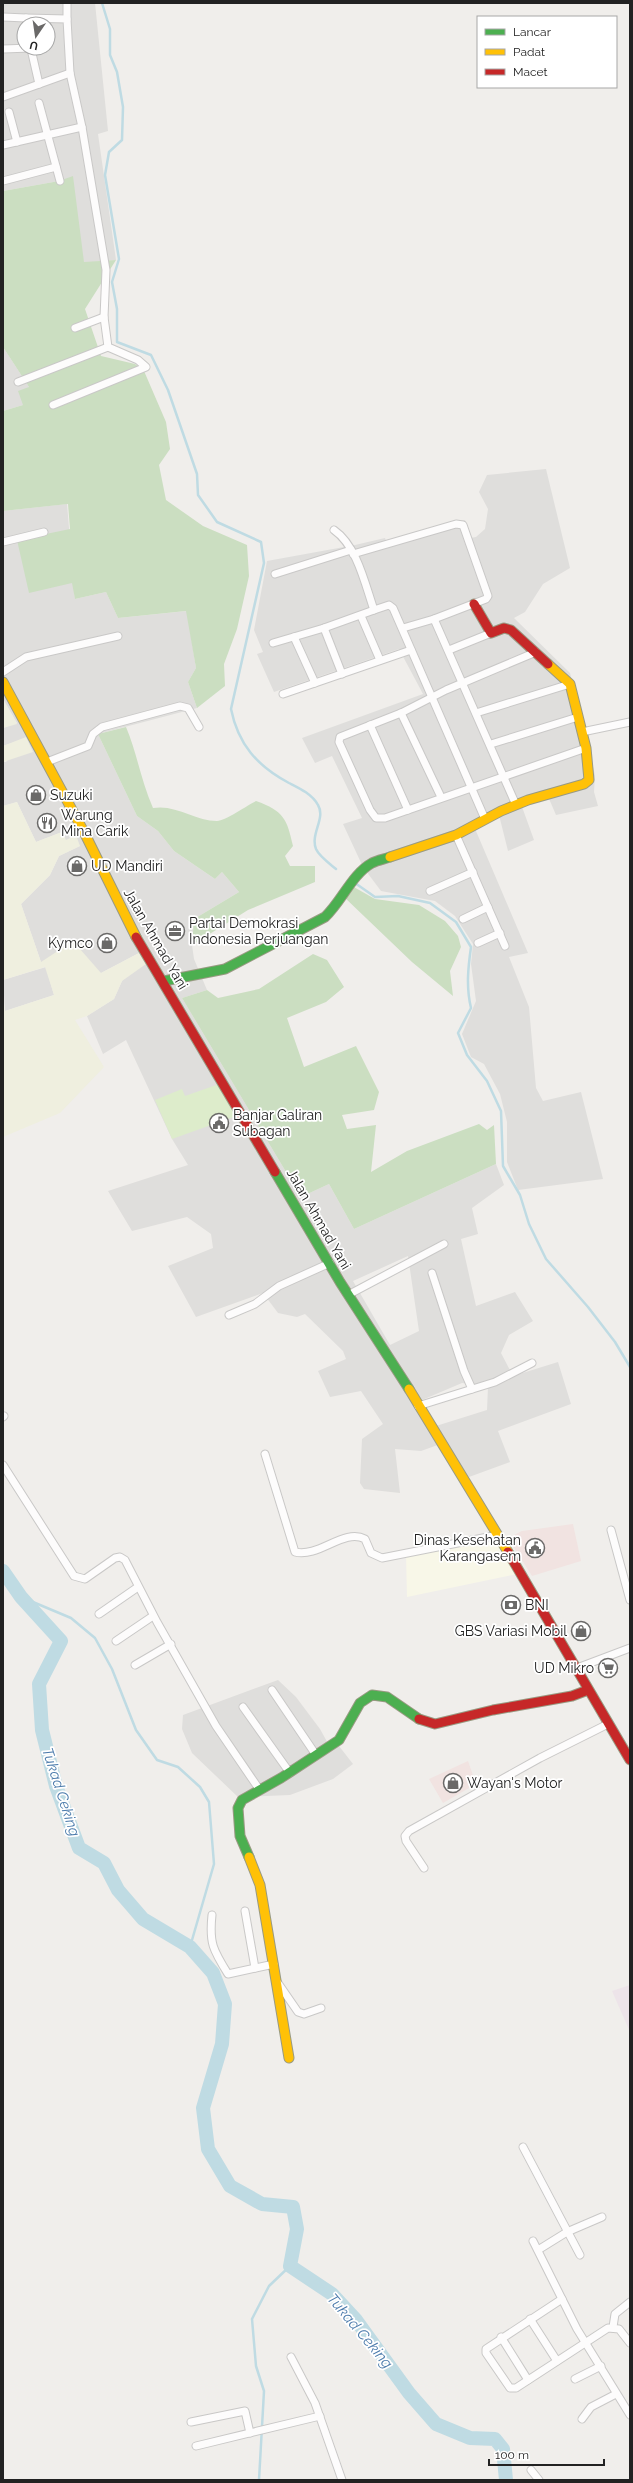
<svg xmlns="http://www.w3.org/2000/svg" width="633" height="2483" viewBox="0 0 633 2483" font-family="Raleway,sans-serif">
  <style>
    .residential { fill: #dfdedc; fill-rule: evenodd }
    .commercial { fill: #f1e3e1 }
    .industrial { fill: #ede4e9 }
    .education { fill: #f8f7e8 }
    .farmland { fill: #efefdf }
    .grass { fill: #ddeccb }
    .forest { fill: #cbdec1 }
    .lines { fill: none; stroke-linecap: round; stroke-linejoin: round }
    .stream { stroke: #bfdbe3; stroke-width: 2.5 }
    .river { stroke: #bfdbe3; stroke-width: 14 }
    .street-casing { stroke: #c9c8c7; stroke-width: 9 }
    .fast-casing { stroke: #999a82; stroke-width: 11 }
    .slow-casing { stroke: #999a82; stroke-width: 11 }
    .jam-casing { stroke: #999a82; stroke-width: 11 }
    .street { stroke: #fdfcfc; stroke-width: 7 }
    .fast { stroke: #4caf50; stroke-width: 9 }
    .slow { stroke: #ffc107; stroke-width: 9 }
    .jam { stroke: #c62828; stroke-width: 9 }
    .labels { text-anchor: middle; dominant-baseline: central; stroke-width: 3.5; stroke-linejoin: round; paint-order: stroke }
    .poi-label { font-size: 14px; fill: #222; stroke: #fff; text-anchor: start }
    .street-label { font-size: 14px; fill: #222; stroke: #fff }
    .water-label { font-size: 15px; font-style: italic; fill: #4a7aab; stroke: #fff }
  </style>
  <rect width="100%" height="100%" fill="#f0eeeb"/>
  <!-- residential -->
  <g class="residential">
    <path d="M 3,3 L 95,3 L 108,131 L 98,134 L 116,260 L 84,263 L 59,181 L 3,191 ZM 24,24 L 48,24 L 48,48 L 24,48 Z"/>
    <path d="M 3,347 L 29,387 L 23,405 L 3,411 Z"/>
    <path d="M 546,469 L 570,568 L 543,584 L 525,612 L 514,618 L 570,673 L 595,775 L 594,792 L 598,806 L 556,815 L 547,794 L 521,804 L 534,840 L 508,851 L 498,811 L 473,824 L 528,953 L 509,957 L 529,1007 L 536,1088 L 543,1101 L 581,1092 L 603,1179 L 518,1190 L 507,1162 L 507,1122 L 500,1094 L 484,1064 L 471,1057 L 462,1034 L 476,1001 L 471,964 L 473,944 L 455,916 L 435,901 L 381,891 L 363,867 L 343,824 L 362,818 L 332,756 L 315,763 L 302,738 L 423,694 L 399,649 L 274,692 L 257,654 L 263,652 L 254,630 L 267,561 L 355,545 L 385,538 L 387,543 L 465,520 L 470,538 L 476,537 L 485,529 L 488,509 L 479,492 L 487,475 Z"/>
    <path d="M 67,504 L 75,599 L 106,592 L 118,618 L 187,611 L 196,668 L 188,682 L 197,708 L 98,734 L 137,816 L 158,831 L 174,851 L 215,879 L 222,872 L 239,892 L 194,919 L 192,945 L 194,959 L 207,990 L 182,998 L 301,1197 L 329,1184 L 354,1229 L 496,1164 L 504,1185 L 472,1208 L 478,1234 L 461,1239 L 476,1306 L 515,1292 L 533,1321 L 509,1335 L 501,1353 L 513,1376 L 558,1362 L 571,1404 L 498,1431 L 510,1462 L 469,1477 L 446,1442 L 421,1451 L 395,1449 L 400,1493 L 364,1489 L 360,1483 L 362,1439 L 383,1424 L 361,1391 L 330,1397 L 318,1371 L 346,1359 L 343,1351 L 305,1314 L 297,1317 L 278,1313 L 263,1293 L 196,1317 L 168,1266 L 213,1248 L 211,1234 L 187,1217 L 132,1231 L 108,1191 L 188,1165 L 172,1139 L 126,1040 L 103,1054 L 87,1016 L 114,999 L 122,981 L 139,953 L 101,973 L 41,962 L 21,904 L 50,875 L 59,856 L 80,846 L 65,840 L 62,832 L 36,842 L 17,802 L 3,806 L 3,762 L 6,762 L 26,738 L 3,746 L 3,728 L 17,723 L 3,699 L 3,511 ZM 408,1256 L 419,1331 L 390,1345 L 353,1281 ZM 462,1383 L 488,1387 L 487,1410 L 436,1426 L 422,1400 Z"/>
    <path d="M 46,967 L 54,995 L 5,1011 L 3,980 Z"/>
    <path d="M 278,1680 L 296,1697 L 320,1729 L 330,1747 L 339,1746 L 353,1764 L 333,1779 L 290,1795 L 238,1797 L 192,1753 L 182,1729 L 183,1715 Z"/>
  </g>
  <!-- commercial -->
  <g class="commercial">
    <path d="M 573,1524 L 581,1561 L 532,1576 L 508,1538 L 522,1531 Z"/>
    <path d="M 468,1761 L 476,1784 L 443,1803 L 429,1779 Z"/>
  </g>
  <!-- industrial -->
  <path class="industrial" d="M 630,1985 L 630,2032 L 612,1991 Z"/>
  <!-- education -->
  <path class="education" d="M 497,1542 L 517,1574 L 407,1597 L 406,1553 Z"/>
  <!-- farmland -->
  <g class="farmland">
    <path d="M 3,699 L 17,724 L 3,728 Z"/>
    <path d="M 26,737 L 33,752 L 3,762 L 3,746 Z"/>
    <path d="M 17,802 L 36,842 L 62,832 L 66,840 L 76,835 L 80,846 L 59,856 L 50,875 L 21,904 L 41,962 L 73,941 L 101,973 L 139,953 L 146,964 L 122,981 L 114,999 L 87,1016 L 75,1020 L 104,1067 L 60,1113 L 3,1137 L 3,998 L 5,1011 L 54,995 L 45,967 L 3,980 L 3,806 Z"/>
  </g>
  <!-- grass -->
  <path class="grass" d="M 222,1083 L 239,1115 L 172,1139 L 155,1100 L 182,1089 L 185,1096 Z"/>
  <!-- forest -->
  <g class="forest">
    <path d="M 73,176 L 84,262 L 116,260 L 85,309 L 101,356 L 135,364 L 144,371 L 166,422 L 170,449 L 159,465 L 166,500 L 203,526 L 247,545 L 249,576 L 237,629 L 224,664 L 225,686 L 197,708 L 188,682 L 196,668 L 186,611 L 118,618 L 106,592 L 75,599 L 72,583 L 29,593 L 17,540 L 70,529 L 68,504 L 3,511 L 3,411 L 23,405 L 18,391 L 29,387 L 3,347 L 3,191 L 59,181 Z"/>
    <path d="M 126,727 C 137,753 141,781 153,808 C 176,804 195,821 217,821 C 225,821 248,805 256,801 C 284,811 287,819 293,846 L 285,856 L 290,866 L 315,866 L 315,882 L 248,910 L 192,945 L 194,919 L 239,892 L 222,872 L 215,879 L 174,851 L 158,831 L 137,816 L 98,734 Z"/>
    <path d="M 352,886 L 375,899 L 419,905 L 445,921 L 458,936 L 461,947 L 450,971 L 453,996 L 412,962 L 343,896 Z"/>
    <path d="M 313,954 L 327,960 L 344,987 L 326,1002 L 287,1018 L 304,1067 L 356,1046 L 379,1092 L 374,1110 L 342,1115 L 347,1129 L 376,1125 L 371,1172 L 407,1151 L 479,1124 L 487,1130 L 494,1125 L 496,1164 L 354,1229 L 329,1184 L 301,1197 L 182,998 L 207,990 L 218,998 L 259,989 Z"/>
  </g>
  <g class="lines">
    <!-- stream -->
    <g class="stream">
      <path d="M 102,3 L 110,29 L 110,55 L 117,72 L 123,107 L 122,140 L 109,152 L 105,175 L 119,259 L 112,282 L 117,309 L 117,342 L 151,355 L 168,390 L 197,474 L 198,495 L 217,522 L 261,542 L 264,563 L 231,709 C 238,744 257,766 289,783 C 299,788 312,794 318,805 C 326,818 310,834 316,849 C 319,856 330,864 336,869"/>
      <path d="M 355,883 L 375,897 L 398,896 L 430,903 L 456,922 L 471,947 C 468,968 466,987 471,1008 L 458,1033 L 467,1055 L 487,1081 L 501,1111 L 503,1166 L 520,1195 L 529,1224 L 546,1259 L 588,1307 L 615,1342 L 630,1367"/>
      <path d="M 21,1597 L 71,1618 L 95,1638 L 112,1669 L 136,1730 L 157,1760 L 178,1767 L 200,1787 L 209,1802 L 214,1864 L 190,1947"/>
      <path d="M 259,2480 L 264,2391 L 256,2366 L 252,2319 L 269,2286 L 290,2266"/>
    </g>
    <!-- river -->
    <path class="river" d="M 3,1571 L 21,1597 L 61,1641 L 39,1684 L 42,1730 L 56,1786 L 79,1848 L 104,1863 L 118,1890 L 143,1919 L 190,1947 L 213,1973 L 225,2004 L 222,2044 L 203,2108 L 208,2149 L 230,2186 L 262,2204 L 293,2207 L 297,2229 L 290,2266 L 332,2294 L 356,2320 L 409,2393 L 436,2424 L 470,2438 L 495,2439 L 503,2449 L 506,2480"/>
    <defs>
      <g id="street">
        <path d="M 67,3 L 67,19"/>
        <path d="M 3,17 L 26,18"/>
        <path d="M 27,24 L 26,18 L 67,19 L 70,73 L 82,127 L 106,270 L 104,317 L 108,347 L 138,360 L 146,367 L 53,405"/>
        <path d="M 3,49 L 31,48"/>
        <path d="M 31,49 L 39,84"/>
        <path d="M 3,97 L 70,73"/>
        <path d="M 39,103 L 60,181"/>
        <path d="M 9,112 L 17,142"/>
        <path d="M 3,145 L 82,127"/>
        <path d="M 3,181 L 56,167"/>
        <path d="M 75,328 L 104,317"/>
        <path d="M 18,382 L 108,347"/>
        <path d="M 334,530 C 357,546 365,584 374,610 L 389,605 L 393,608 L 485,819"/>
        <path d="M 3,542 L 44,532"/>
        <path d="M 353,554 L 456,524 L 463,525 L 488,596 L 486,599 L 434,619"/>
        <path d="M 275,574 L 351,550"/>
        <path d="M 361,616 L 380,660"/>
        <path d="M 324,628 L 342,674"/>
        <path d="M 403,628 L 434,619 L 516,805"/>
        <path d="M 294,637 L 315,683"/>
        <path d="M 273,643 L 324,628 L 374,610"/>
        <path d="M 449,650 L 491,633"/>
        <path d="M 536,652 L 446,690 L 401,713 L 340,737 L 339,742 L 370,810 L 376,818 L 385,818 L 586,748"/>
        <path d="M 3,672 L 26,657 L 118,636"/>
        <path d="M 283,694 L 411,650"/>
        <path d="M 401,713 L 441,797"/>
        <path d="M 476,713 L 570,684"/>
        <path d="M 370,725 L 408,810"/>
        <path d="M 582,732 L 630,722"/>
        <path d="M 491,744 L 578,717"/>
        <path d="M 47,762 L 88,746 L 93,734 L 102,727 L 180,706 L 188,708 L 199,727"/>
        <path d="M 456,835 L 505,946"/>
        <path d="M 430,891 L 473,872"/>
        <path d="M 463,919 L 488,907"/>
        <path d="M 478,943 L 500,933"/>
        <path d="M 432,1273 L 464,1371 L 472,1389"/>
        <path d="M 348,1295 L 444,1244"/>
        <path d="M 229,1315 L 255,1304 L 279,1286 L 330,1263"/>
        <path d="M 418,1406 L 495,1382 L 532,1363"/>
        <path d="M 3,1417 L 4,1416"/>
        <path d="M 265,1454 L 295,1552 C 319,1558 344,1528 365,1539 L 371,1553 L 382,1558 L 498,1535"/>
        <path d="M 3,1465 L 74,1576 L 85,1579 L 115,1558 L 120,1557 L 125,1560 L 157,1622 L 216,1726 L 259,1789"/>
        <path d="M 611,1530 L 630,1600"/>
        <path d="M 99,1614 L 138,1587"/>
        <path d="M 116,1641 L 153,1616"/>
        <path d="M 135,1665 L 171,1644"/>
        <path d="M 577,1668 L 630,1648"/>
        <path d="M 272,1690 L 316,1755"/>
        <path d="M 243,1707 L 290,1773"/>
        <path d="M 424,1868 L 406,1841 L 405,1836 L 409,1831 L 540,1758 L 608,1724"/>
        <path d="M 245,1911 L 255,1968"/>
        <path d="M 212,1915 C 209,1943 213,1950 228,1974 L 274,1964"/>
        <path d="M 278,1983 L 298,2012 L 304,2014 L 321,2008"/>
        <path d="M 523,2147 L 580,2255"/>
        <path d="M 533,2241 L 577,2329 L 630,2415"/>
        <path d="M 538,2250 L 567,2232 L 602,2217"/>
        <path d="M 562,2299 L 486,2349 L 486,2353 L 510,2388 L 516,2388 L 608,2328 L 619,2329 L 630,2343"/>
        <path d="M 530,2319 L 557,2361"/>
        <path d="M 613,2327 L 615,2314 L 630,2302"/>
        <path d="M 501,2337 L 528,2380"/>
        <path d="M 291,2357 L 315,2403 L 342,2480"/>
        <path d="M 575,2379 L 601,2366"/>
        <path d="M 582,2419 L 591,2407 L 616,2394"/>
        <path d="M 191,2422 L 245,2411 L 250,2433"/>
        <path d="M 196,2446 L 320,2416"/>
        <path d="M 531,2470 L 539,2480"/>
      </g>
      <g id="fast">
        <path d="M 164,981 L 225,969 L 325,917 C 342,901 352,874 372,863 C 378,860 385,859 390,857"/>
        <path d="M 275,1172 L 340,1282 L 409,1389"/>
        <path d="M 249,1857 L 240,1836 L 238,1808 L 242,1800 L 281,1778 L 339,1740 L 360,1703 L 372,1695 L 387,1697 L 419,1719"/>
      </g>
      <g id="slow">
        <path d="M 3,682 L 84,832 L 136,937"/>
        <path d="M 390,857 L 456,835 L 501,811 L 528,800 L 584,784 L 589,780 L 586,748 L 570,684 L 548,664"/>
        <path d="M 409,1389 L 508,1552"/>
        <path d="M 249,1857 L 260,1885 L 289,2058"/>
      </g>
      <g id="jam">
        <path d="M 474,604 L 491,633 L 504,628 L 511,630 L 548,664"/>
        <path d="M 136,937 L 275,1172"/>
        <path d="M 508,1552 L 630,1760"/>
        <path d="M 419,1719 L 435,1724 L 493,1710 L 572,1696 L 588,1690"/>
      </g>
    </defs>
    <!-- street casing -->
    <use href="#street" class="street-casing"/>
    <!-- fast casing -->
    <use href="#fast" class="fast-casing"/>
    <!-- slow casing -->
    <use href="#slow" class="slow-casing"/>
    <!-- jam casing -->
    <use href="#jam" class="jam-casing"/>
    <!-- street -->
    <use href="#street" class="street"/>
    <!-- fast -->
    <use href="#fast" class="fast"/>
    <!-- slow -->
    <use href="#slow" class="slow"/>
    <!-- jam -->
    <use href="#jam" class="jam"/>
  </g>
  <!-- icons -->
  <defs>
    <symbol id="shop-ring" viewBox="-11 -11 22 22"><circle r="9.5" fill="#fff" stroke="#6a6968" stroke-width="1.5"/><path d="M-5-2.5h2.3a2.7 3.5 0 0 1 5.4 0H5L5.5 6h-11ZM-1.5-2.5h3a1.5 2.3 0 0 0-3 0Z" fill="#6a6968"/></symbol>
    <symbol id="restaurant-ring" viewBox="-11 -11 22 22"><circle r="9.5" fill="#fff" stroke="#6a6968" stroke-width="1.5"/><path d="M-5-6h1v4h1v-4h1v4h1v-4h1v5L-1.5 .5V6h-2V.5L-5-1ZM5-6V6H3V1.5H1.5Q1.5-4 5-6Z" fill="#6a6968"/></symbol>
    <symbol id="office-ring" viewBox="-11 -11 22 22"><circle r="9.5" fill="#fff" stroke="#6a6968" stroke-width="1.5"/><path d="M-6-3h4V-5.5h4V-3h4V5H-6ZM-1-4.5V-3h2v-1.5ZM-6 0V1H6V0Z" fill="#6a6968"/></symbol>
    <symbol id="civic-ring" viewBox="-11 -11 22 22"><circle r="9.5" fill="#fff" stroke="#6a6968" stroke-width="1.5"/><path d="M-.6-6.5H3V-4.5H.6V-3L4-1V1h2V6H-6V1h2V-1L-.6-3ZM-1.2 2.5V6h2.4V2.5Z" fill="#6a6968"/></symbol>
    <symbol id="bank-ring" viewBox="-11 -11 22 22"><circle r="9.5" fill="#fff" stroke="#6a6968" stroke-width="1.5"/><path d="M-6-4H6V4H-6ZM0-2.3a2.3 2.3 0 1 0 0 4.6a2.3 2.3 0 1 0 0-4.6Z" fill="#6a6968"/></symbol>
    <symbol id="supermarket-ring" viewBox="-11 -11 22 22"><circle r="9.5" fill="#fff" stroke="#6a6968" stroke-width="1.5"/><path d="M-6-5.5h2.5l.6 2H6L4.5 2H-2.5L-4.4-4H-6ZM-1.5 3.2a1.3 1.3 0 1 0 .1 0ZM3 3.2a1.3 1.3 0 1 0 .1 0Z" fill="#6a6968"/></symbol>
  </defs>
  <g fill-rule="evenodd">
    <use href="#shop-ring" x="25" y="784" width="22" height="22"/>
    <use href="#restaurant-ring" x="36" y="812" width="22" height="22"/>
    <use href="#shop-ring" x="66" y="855" width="22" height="22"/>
    <use href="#office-ring" x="164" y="920" width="22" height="22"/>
    <use href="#shop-ring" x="96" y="932" width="22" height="22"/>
    <use href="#civic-ring" x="208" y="1112" width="22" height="22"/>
    <use href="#civic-ring" x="524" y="1537" width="22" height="22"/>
    <use href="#bank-ring" x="500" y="1594" width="22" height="22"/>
    <use href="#shop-ring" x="570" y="1620" width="22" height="22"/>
    <use href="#supermarket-ring" x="597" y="1657" width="22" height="22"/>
    <use href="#shop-ring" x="442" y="1772" width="22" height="22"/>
  </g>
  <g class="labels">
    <!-- poi labels -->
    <g class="poi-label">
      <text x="50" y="795">Suzuki</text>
      <text x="61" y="815">Warung<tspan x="61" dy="16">Mina Carik</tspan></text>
      <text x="91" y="866">UD Mandiri</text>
      <text x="189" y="923">Partai Demokrasi<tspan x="189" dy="16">Indonesia Perjuangan</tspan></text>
      <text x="93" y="943" text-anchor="end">Kymco</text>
      <text x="233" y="1115">Banjar Galiran<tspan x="233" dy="16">Subagan</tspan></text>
      <text x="521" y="1540" text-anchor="end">Dinas Kesehatan<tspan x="521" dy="16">Karangasem</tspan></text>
      <text x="525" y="1605">BNI</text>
      <text x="567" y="1631" text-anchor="end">GBS Variasi Mobil</text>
      <text x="594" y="1668" text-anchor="end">UD Mikro</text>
      <text x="467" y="1783">Wayan's Motor</text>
    </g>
    <!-- street labels -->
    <g class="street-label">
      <text transform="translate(156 939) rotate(60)">Jalan Ahmad Yani</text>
      <text transform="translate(319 1219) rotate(60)">Jalan Ahmad Yani</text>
    </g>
    <!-- water labels -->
    <g class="water-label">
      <text transform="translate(61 1792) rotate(72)">Tukad Ceking</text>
      <text transform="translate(360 2331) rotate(50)">Tukad Ceking</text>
    </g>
  </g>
  <!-- border -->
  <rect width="633" height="2483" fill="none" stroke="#222222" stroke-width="8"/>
  <!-- legend -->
  <rect x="477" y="16" width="140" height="72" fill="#ffffff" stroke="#a7a7a7"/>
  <rect x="485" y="29" width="20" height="6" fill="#4caf50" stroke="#a7a7a7"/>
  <text x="513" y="36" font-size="12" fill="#222222">Lancar</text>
  <rect x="485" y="49" width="20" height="6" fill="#ffc107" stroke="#a7a7a7"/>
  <text x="513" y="56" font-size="12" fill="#222222">Padat</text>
  <rect x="485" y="69" width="20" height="6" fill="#c62828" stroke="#a7a7a7"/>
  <text x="513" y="76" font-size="12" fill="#222222">Macet</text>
  <!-- north arrow -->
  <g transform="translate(36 36) rotate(193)"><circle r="19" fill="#ffffff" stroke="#a7a7a7"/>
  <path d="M0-3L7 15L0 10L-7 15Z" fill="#6a6968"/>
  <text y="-6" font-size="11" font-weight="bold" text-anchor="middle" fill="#222222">U</text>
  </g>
  <!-- scale -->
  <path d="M489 2459v6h115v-6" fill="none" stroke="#222222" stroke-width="2"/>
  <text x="495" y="2459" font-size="12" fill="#222222" stroke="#ffffff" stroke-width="3" paint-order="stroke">100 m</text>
</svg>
